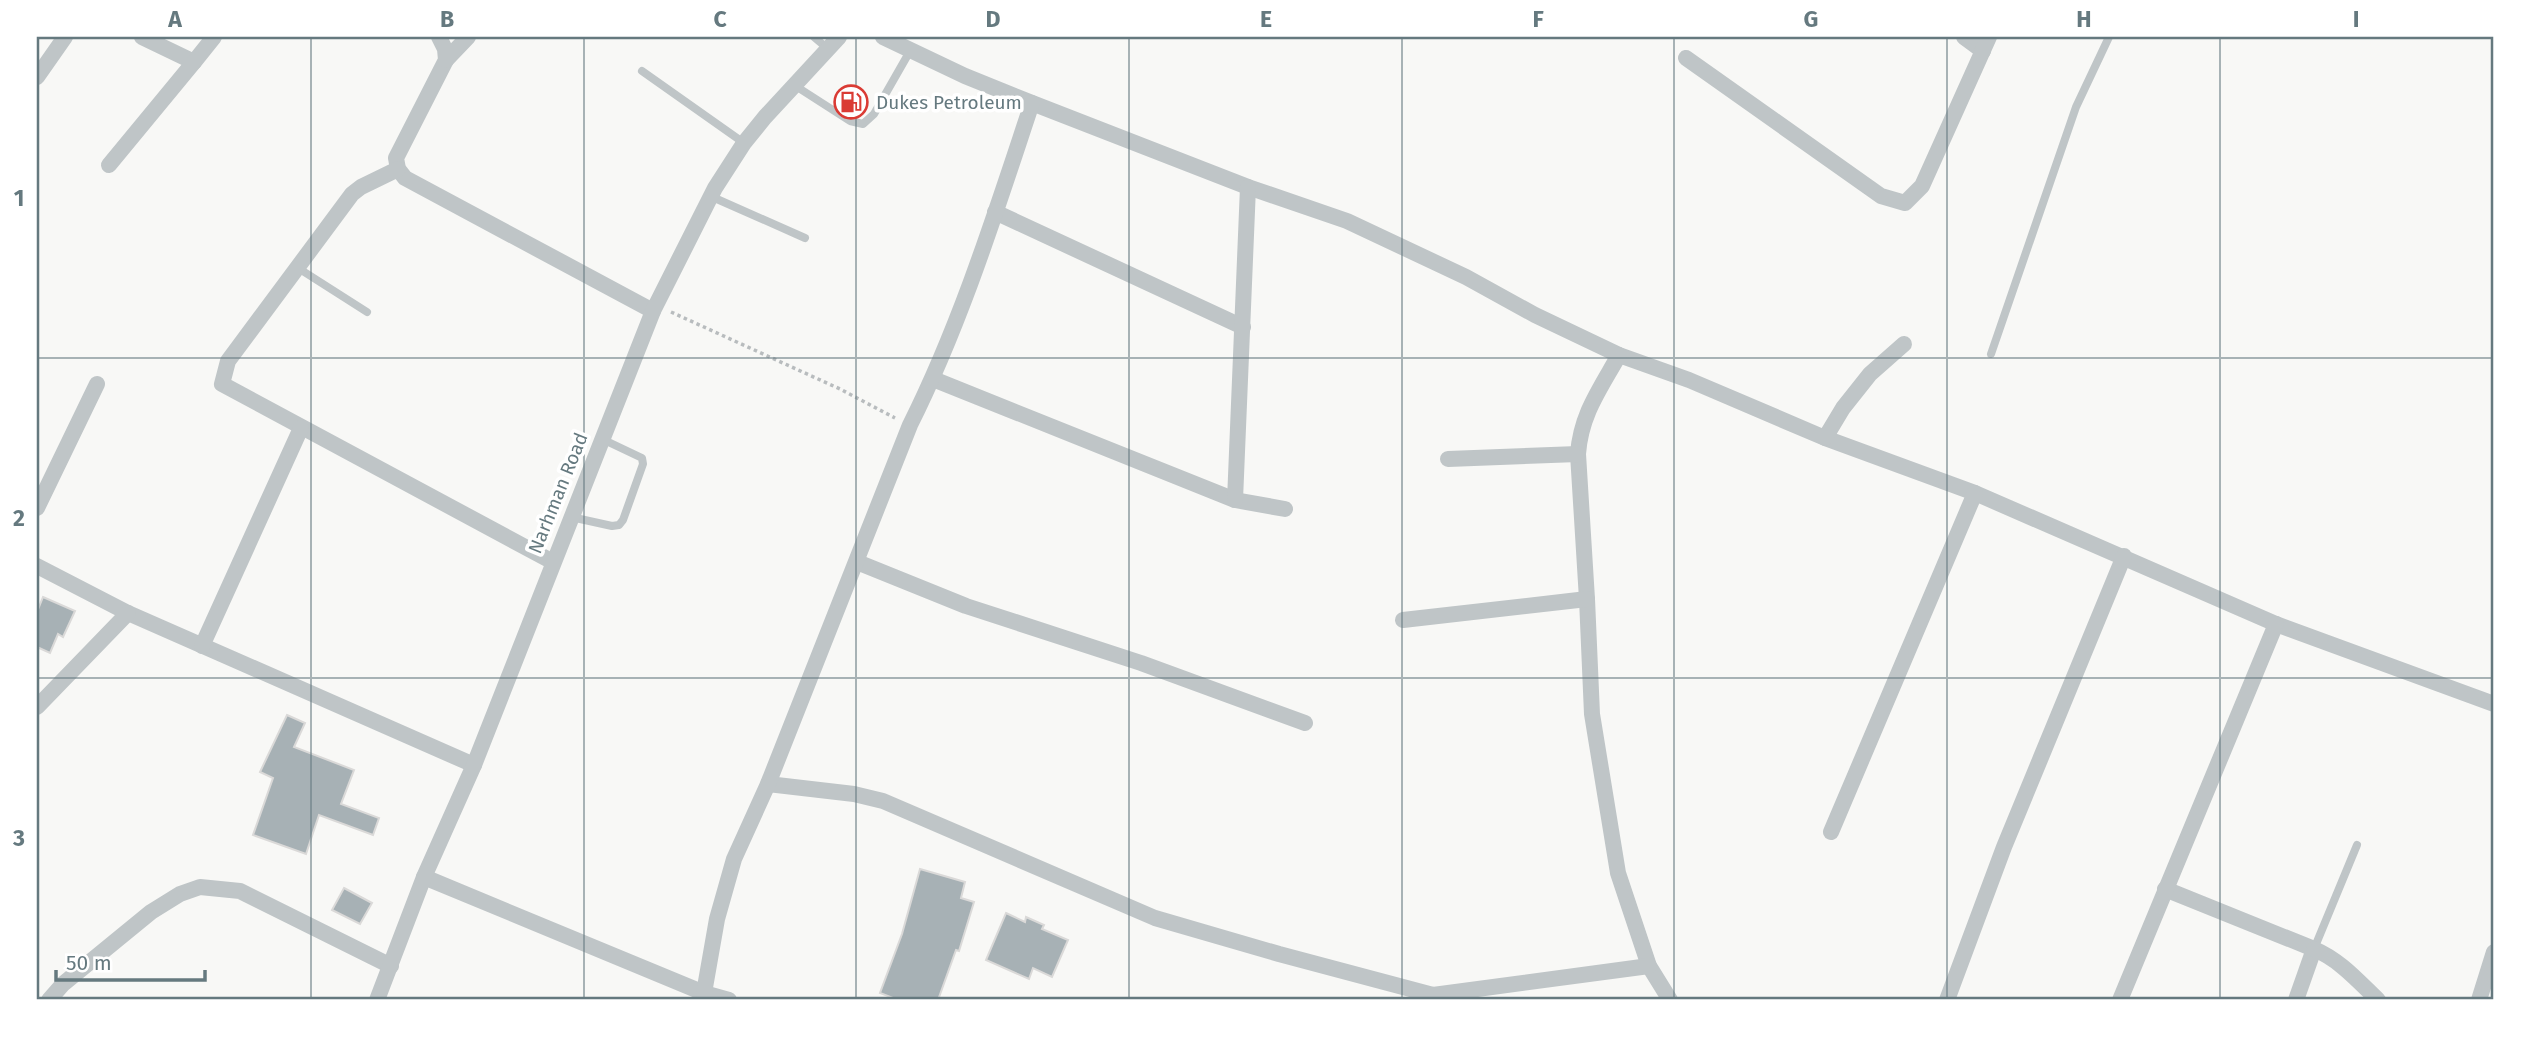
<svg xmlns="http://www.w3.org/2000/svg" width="2531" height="1037" viewBox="0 0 2531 1037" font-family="'Fira Sans',sans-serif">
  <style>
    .building { fill: #a7b1b5; stroke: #dad9d8; stroke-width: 2 }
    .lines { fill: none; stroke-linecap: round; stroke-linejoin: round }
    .path { stroke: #b8bcbe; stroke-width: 3.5; stroke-dasharray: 3.5 3.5; stroke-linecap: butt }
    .service { stroke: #bfc5c7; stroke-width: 8 }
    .minor { stroke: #bfc5c7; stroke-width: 16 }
    .grid { fill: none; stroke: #65797f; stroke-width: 2; stroke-opacity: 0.55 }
    .labels { text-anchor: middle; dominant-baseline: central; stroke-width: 7; stroke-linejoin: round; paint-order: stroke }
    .poi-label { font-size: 19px; fill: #65797f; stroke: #fff; text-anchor: start }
    .street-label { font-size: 19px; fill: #65797f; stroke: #fff }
    .neatline { fill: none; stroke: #65797f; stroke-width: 2.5 }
    .grid-label { font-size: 23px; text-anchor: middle; font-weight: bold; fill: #65797f }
  </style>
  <rect width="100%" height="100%" fill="#f8f8f6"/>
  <!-- building -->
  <g class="building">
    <path d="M 43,597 L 75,611 L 63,637 L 58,634 L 50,653 L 37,647 L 37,612 Z"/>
    <path d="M 287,715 L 305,723 L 294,747 L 354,770 L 341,804 L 379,818 L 373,835 L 319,815 L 306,854 L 253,835 L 273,778 L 260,772 Z"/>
    <path d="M 920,869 L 965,882 L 961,898 L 974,902 L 959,951 L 956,950 L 938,1000 L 898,1000 L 880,993 L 902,934 Z"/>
    <path d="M 344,888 L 372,903 L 360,924 L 332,910 Z"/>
    <path d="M 1006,913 L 1025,922 L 1026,917 L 1044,925 L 1042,929 L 1068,940 L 1052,977 L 1033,968 L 1029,979 L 986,960 Z"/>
  </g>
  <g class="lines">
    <!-- path -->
    <path class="path" d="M 671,312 L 840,389 L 895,418"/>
    <!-- service -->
    <g class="service">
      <path d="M 814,37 L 827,48"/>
      <path d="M 642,71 L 744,143"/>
      <path d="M 794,85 L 850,121 L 863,124 L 874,114 L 910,51"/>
      <path d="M 710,196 L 805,238"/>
      <path d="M 298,268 L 367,312"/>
      <path d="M 1991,354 L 2076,107 L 2109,37"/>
      <path d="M 571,517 L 612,526 L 619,525 L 623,520 L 643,464 L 642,458 L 602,439"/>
      <path d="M 2314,949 L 2357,845"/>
    </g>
    <!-- minor -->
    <g class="minor">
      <path d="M 142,37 L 194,62 L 214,37"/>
      <path d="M 439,37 L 445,49 L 446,60 L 396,158 L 398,169 L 405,178 L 653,311"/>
      <path d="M 883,37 L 965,76 L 1032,103 L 1248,187 L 1347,221 L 1466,277 L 1535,315 L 1619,355 L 1689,380 L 1825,438 L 1975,493 L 2276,624 L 2494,704"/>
      <path d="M 1964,37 L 1983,51"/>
      <path d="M 1686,58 L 1881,196 L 1905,203 L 1922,186 L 1989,37"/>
      <path d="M 446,60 L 468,37"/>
      <path d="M 37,77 L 65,37"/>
      <path d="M 109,165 L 194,62"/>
      <path d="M 398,169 L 361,187 L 352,194 L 228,361 L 222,384 L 553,562"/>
      <path d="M 995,212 L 1243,327"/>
      <path d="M 1619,355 C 1600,389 1581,414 1578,454 L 1587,599 L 1592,714 L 1618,873 L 1649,966 L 1670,1000"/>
      <path d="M 933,379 L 1235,500 L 1285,509"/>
      <path d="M 1825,438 L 1843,408 L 1870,374 L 1904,344"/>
      <path d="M 1448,459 L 1578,454"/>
      <path d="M 1235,500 L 1248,187"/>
      <path d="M 37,508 L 97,384"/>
      <path d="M 857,562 L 966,606 L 1141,663 L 1305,723"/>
      <path d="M 37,566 L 128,613 L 474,765"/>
      <path d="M 1403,620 L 1587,599"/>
      <path d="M 202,646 L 301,428"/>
      <path d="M 37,707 L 128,613"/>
      <path d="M 768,784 L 854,794 L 883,801 L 1155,918 L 1279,954 L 1433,995 L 1649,966"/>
      <path d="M 1831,832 L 1975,493"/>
      <path d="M 424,877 L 704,993 L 729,1000"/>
      <path d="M 2165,889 L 2314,949 L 2296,1000"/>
      <path d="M 2314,949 C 2340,960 2358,981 2378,1000"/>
      <path d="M 704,993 L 717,919 L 734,859 L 768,784 L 910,425 C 961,323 996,211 1032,103"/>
      <path d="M 49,1000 L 63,984 L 151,912 L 180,894 L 200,887 L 240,891 L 391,966"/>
      <path d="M 377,1000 L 424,877 L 474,765 L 653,311 L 715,188 L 744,143 L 765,117 L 839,37"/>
      <path d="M 1947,1000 L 2004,847 L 2124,556"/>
      <path d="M 2120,1000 L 2276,624"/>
      <path d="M 2479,1000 L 2494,952"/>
    </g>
  </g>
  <!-- grid -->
  <path class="grid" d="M 311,37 L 311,1000M 584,37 L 584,1000M 856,37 L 856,1000M 1129,37 L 1129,1000M 1402,37 L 1402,1000M 1674,37 L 1674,1000M 1947,37 L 1947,1000M 2220,37 L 2220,1000M 37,358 L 2494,358M 37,678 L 2494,678"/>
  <!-- icons -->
  <defs>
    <symbol id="fuel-ring" viewBox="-11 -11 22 22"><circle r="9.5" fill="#fff" stroke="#da3b34" stroke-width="1.5"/><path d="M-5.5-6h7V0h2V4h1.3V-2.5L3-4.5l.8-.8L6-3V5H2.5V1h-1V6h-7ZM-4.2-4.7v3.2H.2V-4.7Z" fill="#da3b34"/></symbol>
  </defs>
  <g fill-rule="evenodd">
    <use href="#fuel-ring" x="832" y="83" width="38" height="38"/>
  </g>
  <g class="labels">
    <!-- poi labels -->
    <g class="poi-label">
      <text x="876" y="102">Dukes Petroleum</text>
    </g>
    <!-- street labels -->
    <g class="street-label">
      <text transform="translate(558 493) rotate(-68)">Narhman Road</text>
    </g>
  </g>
  <!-- border -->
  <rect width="2531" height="1037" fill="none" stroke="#ffffff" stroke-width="77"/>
  <!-- scale -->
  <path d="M56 970v10h149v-10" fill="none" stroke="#65797f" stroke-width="3.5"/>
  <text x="66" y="970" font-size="21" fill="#65797f" stroke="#ffffff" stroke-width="5" paint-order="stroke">50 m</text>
  <rect x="38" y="38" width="2454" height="960" class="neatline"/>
  <g class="grid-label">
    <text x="175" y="27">A</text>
    <text x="447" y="27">B</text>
    <text x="720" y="27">C</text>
    <text x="993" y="27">D</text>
    <text x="1266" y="27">E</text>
    <text x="1538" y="27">F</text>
    <text x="1811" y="27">G</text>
    <text x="2084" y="27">H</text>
    <text x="2356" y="27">I</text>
    <text x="19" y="206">1</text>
    <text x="19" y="526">2</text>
    <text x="19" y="846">3</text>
  </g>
</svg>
